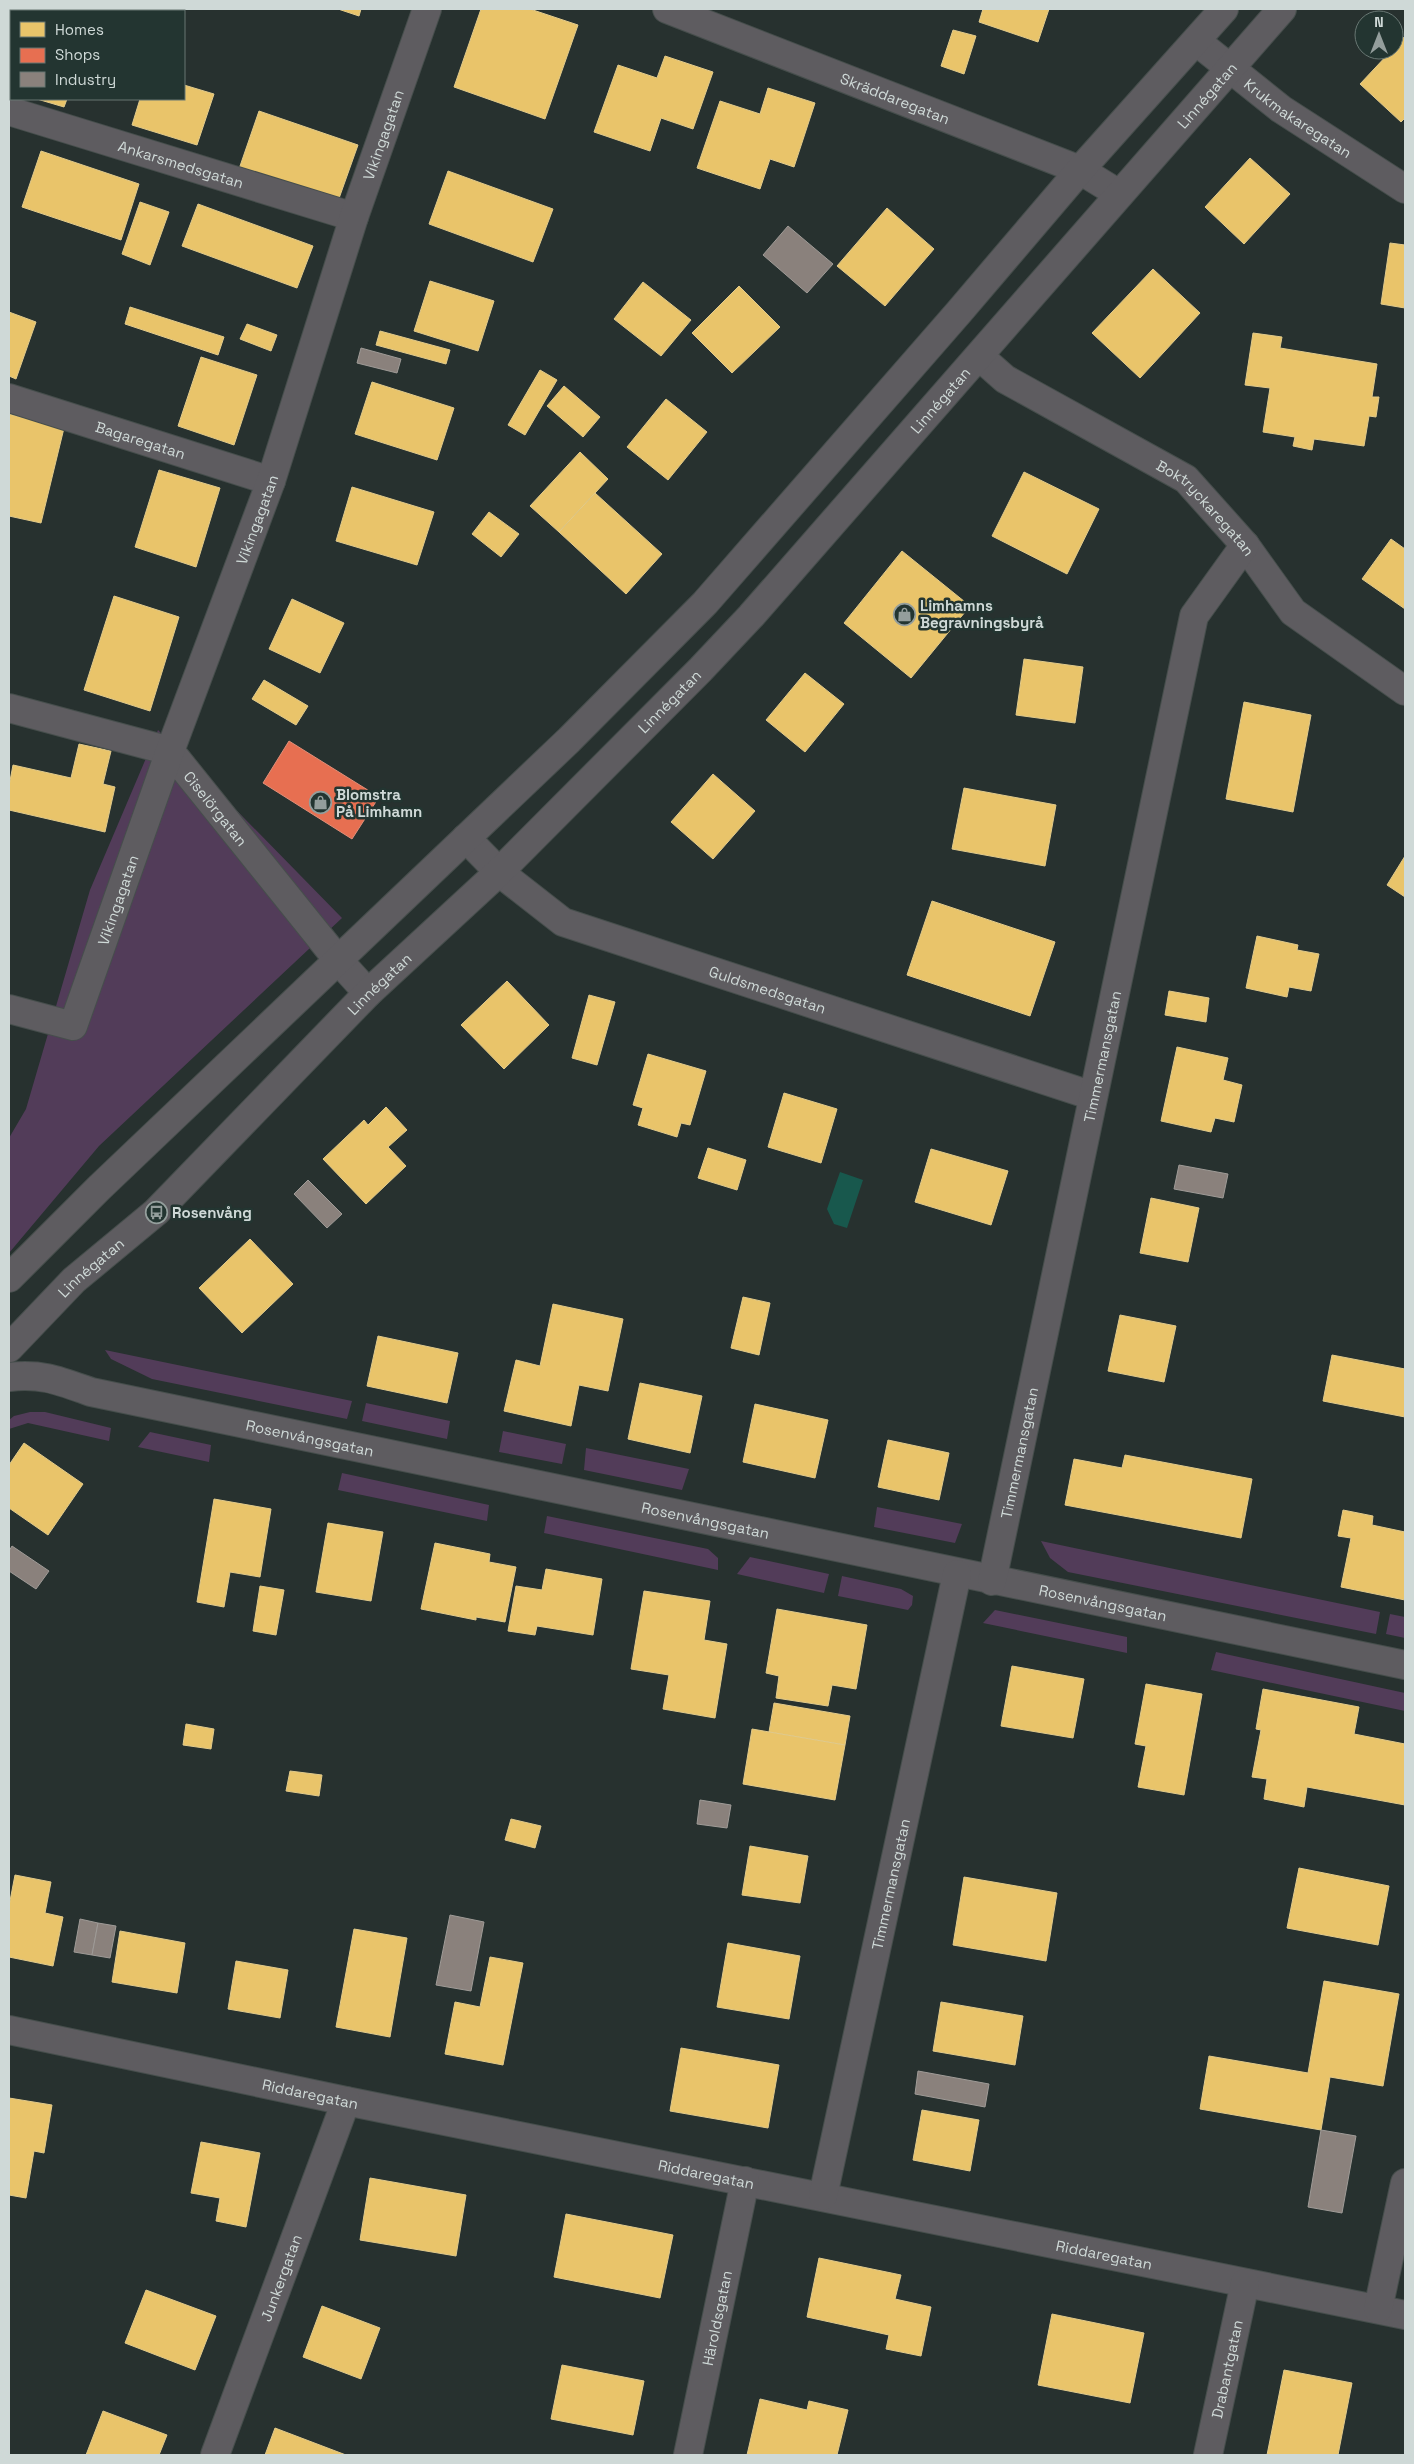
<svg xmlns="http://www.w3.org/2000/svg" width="1414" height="2464" viewBox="0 0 1414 2464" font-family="'Space Grotesk',sans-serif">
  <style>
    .green { fill: #523c59 }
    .water { fill: #18584d }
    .homes { fill: #e9c46a; stroke: #e1ca8b }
    .shops { fill: #e76f51; stroke: #e08f79 }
    .industry { fill: #8a817c; stroke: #9f9b97 }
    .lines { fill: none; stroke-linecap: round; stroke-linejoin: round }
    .minor-casing { stroke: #464e4c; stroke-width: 30 }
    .tertiary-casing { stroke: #464e4c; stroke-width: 30 }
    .minor { stroke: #5e5c60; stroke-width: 28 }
    .tertiary { stroke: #5e5c60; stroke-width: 28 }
    .labels { text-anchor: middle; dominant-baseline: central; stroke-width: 5; stroke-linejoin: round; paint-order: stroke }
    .street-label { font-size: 15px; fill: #cfd9d7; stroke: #233531 }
    .poi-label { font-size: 15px; font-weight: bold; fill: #cfd9d7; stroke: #233531; text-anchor: start }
  </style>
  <rect width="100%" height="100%" fill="#27312f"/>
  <!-- green -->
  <g class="green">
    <path d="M 158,730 L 342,918 L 99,1146 L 9,1253 L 9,1138 L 26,1109 L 90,890 Z"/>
    <path d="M 105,1350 L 352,1401 L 347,1419 L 152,1379 L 111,1359 Z"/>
    <path d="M 366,1403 L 450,1421 L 447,1439 L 362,1421 Z"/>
    <path d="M 30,1412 L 45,1412 L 111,1428 L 109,1441 L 28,1423 L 9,1429 L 9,1420 L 14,1416 Z"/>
    <path d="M 503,1431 L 566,1444 L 562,1464 L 499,1452 Z"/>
    <path d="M 150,1432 L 211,1445 L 209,1462 L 138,1447 Z"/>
    <path d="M 586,1448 L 689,1469 L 682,1490 L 584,1470 Z"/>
    <path d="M 342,1473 L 489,1505 L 487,1521 L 338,1490 Z"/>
    <path d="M 877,1507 L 962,1524 L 955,1543 L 874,1527 Z"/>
    <path d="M 547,1516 L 708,1549 L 718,1558 L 718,1570 L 544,1533 Z"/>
    <path d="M 1041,1541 L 1380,1612 L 1376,1634 L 1068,1572 L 1050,1558 Z"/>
    <path d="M 750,1557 L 829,1574 L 824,1593 L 737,1574 Z"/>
    <path d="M 842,1576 L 901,1589 L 913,1596 L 912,1605 L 908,1610 L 838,1596 Z"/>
    <path d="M 995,1610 L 1127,1637 L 1127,1653 L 983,1623 Z"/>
    <path d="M 1390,1614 L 1405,1617 L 1405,1638 L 1386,1634 Z"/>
    <path d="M 1216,1652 L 1405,1693 L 1405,1711 L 1211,1670 Z"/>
  </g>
  <!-- water -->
  <path class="water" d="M 840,1172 L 863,1180 L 847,1228 L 834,1224 L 827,1209 Z"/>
  <!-- homes -->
  <g class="homes">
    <path d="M 338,9 L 361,9 L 359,16 Z"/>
    <path d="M 481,9 L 530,9 L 578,25 L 545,119 L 454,87 Z"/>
    <path d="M 983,9 L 1049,9 L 1038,42 L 979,22 Z"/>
    <path d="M 953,30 L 976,36 L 964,74 L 941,66 Z"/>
    <path d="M 9,36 L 11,36 L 11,90 L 9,89 Z"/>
    <path d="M 1405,36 L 1405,118 L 1401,122 L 1360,84 Z"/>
    <path d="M 665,56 L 713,72 L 693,129 L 661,118 L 650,151 L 594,132 L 618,65 L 657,78 Z"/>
    <path d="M 184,85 L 214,94 L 197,145 L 132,125 L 140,99 L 184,99 Z"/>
    <path d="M 768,88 L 815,103 L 794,167 L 770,159 L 760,189 L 697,168 L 720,101 L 760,114 Z"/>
    <path d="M 37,99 L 67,99 L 64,107 Z"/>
    <path d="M 259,111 L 358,145 L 337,204 L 239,169 Z"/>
    <path d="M 41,151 L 139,184 L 121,240 L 22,207 Z"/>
    <path d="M 1250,158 L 1290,194 L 1244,244 L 1205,207 Z"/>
    <path d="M 448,171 L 553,209 L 533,262 L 429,224 Z"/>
    <path d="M 140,202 L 169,212 L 150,265 L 122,254 Z"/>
    <path d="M 198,204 L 313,246 L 297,288 L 182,246 Z"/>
    <path d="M 887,208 L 934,249 L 885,306 L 837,266 Z"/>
    <path d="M 1390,243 L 1405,245 L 1405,308 L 1381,304 Z"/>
    <path d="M 1153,269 L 1200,313 L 1140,378 L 1092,333 Z"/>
    <path d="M 430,281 L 494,301 L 478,351 L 414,331 Z"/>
    <path d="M 643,282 L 691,320 L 661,356 L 614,319 Z"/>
    <path d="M 739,286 L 780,327 L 732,373 L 692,333 Z"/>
    <path d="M 130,307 L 224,337 L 218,355 L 125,324 Z"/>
    <path d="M 9,312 L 36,322 L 16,379 L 9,376 Z"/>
    <path d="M 247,324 L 277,335 L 271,351 L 240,339 Z"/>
    <path d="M 380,331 L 450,350 L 446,364 L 376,345 Z"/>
    <path d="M 1253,333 L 1282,337 L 1280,348 L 1377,364 L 1372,397 L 1379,397 L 1376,417 L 1369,416 L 1364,446 L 1314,439 L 1312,450 L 1293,446 L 1295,437 L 1263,432 L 1270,388 L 1245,385 Z"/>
    <path d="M 201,357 L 257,375 L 234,445 L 178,426 Z"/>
    <path d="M 540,370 L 557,380 L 525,435 L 508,425 Z"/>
    <path d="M 372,382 L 454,408 L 437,460 L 355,434 Z"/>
    <path d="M 564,386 L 600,417 L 583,437 L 547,406 Z"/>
    <path d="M 666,399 L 707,432 L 668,480 L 627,447 Z"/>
    <path d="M 9,414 L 64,428 L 41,523 L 9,516 Z"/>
    <path d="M 580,452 L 608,479 L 559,532 L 530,506 Z"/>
    <path d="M 159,470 L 220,488 L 196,567 L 135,547 Z"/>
    <path d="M 1024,472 L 1099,509 L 1067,574 L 992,536 Z"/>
    <path d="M 352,487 L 434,512 L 417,565 L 336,541 Z"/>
    <path d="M 595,493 L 662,554 L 626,594 L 559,532 Z"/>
    <path d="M 489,512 L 519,534 L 501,557 L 472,534 Z"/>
    <path d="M 1391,539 L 1405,549 L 1405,609 L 1362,579 Z"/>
    <path d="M 902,551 L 970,606 L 911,678 L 844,623 Z"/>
    <path d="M 114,596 L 179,617 L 150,711 L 84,690 Z"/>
    <path d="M 292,599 L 344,623 L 320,673 L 269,649 Z"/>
    <path d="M 1024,659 L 1083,667 L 1075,723 L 1016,715 Z"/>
    <path d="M 805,673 L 844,704 L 805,752 L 766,720 Z"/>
    <path d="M 264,680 L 308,706 L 296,725 L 252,699 Z"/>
    <path d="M 1244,702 L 1311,715 L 1293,812 L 1226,799 Z"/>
    <path d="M 79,744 L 111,751 L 103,784 L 115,787 L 105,832 L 9,810 L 9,786 L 13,765 L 71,778 Z"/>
    <path d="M 713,774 L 755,811 L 713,859 L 671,822 Z"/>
    <path d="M 964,788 L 1056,805 L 1045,866 L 952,849 Z"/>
    <path d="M 1405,856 L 1405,897 L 1387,885 Z"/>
    <path d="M 932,901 L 1055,942 L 1030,1016 L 907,975 Z"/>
    <path d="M 1257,936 L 1298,945 L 1297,950 L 1319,954 L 1311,991 L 1289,987 L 1287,997 L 1246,988 Z"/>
    <path d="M 507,981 L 549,1025 L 504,1069 L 461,1025 Z"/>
    <path d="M 1169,991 L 1209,998 L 1206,1022 L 1165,1015 Z"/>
    <path d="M 589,995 L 615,1002 L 597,1065 L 572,1058 Z"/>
    <path d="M 1177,1047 L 1228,1058 L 1223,1080 L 1242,1085 L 1234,1122 L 1215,1118 L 1211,1132 L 1161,1121 Z"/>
    <path d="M 648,1054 L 706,1071 L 690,1125 L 681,1123 L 677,1137 L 638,1125 L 643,1108 L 633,1105 Z"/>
    <path d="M 784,1093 L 837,1109 L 821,1163 L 768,1147 Z"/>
    <path d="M 386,1107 L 407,1130 L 388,1147 L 406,1166 L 366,1204 L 323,1159 L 364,1120 L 368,1125 Z"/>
    <path d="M 708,1148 L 746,1160 L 737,1190 L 698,1178 Z"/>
    <path d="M 931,1149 L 1008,1171 L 991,1225 L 915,1202 Z"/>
    <path d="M 1151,1198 L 1199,1208 L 1188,1262 L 1140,1253 Z"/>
    <path d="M 250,1239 L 293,1284 L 242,1333 L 199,1288 Z"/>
    <path d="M 743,1297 L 770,1303 L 759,1355 L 731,1348 Z"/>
    <path d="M 553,1304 L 623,1319 L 608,1391 L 579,1385 L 571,1426 L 504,1411 L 516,1360 L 540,1366 Z"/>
    <path d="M 1120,1315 L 1176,1326 L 1164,1382 L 1108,1371 Z"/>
    <path d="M 378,1336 L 458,1353 L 447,1403 L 367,1386 Z"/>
    <path d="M 1332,1355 L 1405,1369 L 1405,1417 L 1323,1401 Z"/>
    <path d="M 640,1383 L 702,1396 L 690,1453 L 628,1439 Z"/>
    <path d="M 755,1404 L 828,1420 L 815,1478 L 743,1462 Z"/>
    <path d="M 888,1440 L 949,1453 L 939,1500 L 878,1487 Z"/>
    <path d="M 24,1443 L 83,1484 L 48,1535 L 9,1508 L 9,1465 Z"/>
    <path d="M 1125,1455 L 1252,1479 L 1241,1538 L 1065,1505 L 1074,1459 L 1122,1468 Z"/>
    <path d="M 214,1499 L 271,1509 L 260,1577 L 230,1572 L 224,1607 L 197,1602 Z"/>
    <path d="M 1343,1510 L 1373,1516 L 1372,1525 L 1405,1532 L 1405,1600 L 1341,1587 L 1351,1538 L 1338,1536 Z"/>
    <path d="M 328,1523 L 383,1532 L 371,1601 L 316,1592 Z"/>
    <path d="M 435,1543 L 490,1554 L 489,1562 L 516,1567 L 505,1622 L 476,1617 L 476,1620 L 421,1609 Z"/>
    <path d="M 546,1569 L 602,1579 L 593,1635 L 537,1626 L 535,1635 L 508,1631 L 516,1586 L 542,1590 Z"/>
    <path d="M 260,1586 L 284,1590 L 276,1635 L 253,1631 Z"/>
    <path d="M 644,1591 L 710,1601 L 704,1640 L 727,1644 L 715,1718 L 663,1709 L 669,1675 L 631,1669 Z"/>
    <path d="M 777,1609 L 867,1625 L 856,1689 L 832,1685 L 828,1706 L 776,1698 L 779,1676 L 766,1673 Z"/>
    <path d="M 1012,1666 L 1084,1679 L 1073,1738 L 1001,1726 Z"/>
    <path d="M 1146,1684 L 1202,1694 L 1184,1795 L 1138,1787 L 1146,1746 L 1135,1744 Z"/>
    <path d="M 1263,1689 L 1359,1707 L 1354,1734 L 1405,1744 L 1405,1805 L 1307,1787 L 1304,1807 L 1264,1799 L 1267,1779 L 1252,1777 L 1261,1730 L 1256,1729 Z"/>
    <path d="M 774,1703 L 850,1716 L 845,1745 L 769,1732 Z"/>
    <path d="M 186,1724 L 214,1729 L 211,1749 L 183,1745 Z"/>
    <path d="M 752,1729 L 845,1745 L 835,1800 L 743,1784 Z"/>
    <path d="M 290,1771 L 322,1775 L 319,1796 L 286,1791 Z"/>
    <path d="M 511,1819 L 541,1826 L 535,1848 L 505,1840 Z"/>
    <path d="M 750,1846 L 808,1856 L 800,1903 L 742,1895 Z"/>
    <path d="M 1299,1868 L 1389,1886 L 1378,1945 L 1287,1928 Z"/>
    <path d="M 15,1875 L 51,1882 L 45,1913 L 63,1917 L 53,1966 L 9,1957 L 9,1906 Z"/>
    <path d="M 964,1877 L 1057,1893 L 1046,1961 L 953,1945 Z"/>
    <path d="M 354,1929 L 407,1938 L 390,2037 L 336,2027 Z"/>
    <path d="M 120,1931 L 185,1943 L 177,1993 L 112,1982 Z"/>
    <path d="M 728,1943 L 800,1956 L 789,2019 L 717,2007 Z"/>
    <path d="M 490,1957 L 523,1963 L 503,2065 L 445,2054 L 455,2002 L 480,2007 Z"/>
    <path d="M 236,1961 L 288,1970 L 280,2018 L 228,2009 Z"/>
    <path d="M 1324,1981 L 1399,1994 L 1383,2086 L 1330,2077 L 1321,2130 L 1200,2109 L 1209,2056 L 1308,2073 Z"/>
    <path d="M 941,2002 L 1023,2016 L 1015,2065 L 933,2051 Z"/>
    <path d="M 681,2048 L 779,2065 L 768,2128 L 670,2111 Z"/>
    <path d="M 9,2098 L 52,2105 L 44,2153 L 34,2151 L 26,2198 L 9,2195 Z"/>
    <path d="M 922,2110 L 979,2120 L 970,2171 L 913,2160 Z"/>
    <path d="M 201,2142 L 260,2153 L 246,2227 L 216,2221 L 220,2198 L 191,2193 Z"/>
    <path d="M 370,2178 L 466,2195 L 456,2256 L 360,2240 Z"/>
    <path d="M 566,2214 L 673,2235 L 660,2298 L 554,2277 Z"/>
    <path d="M 819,2258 L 901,2275 L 895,2299 L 931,2307 L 921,2356 L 886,2349 L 889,2335 L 807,2317 Z"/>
    <path d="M 146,2290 L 216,2316 L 195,2370 L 125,2343 Z"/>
    <path d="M 322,2306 L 380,2328 L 361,2379 L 303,2357 Z"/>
    <path d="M 1052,2314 L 1144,2333 L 1130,2403 L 1038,2385 Z"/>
    <path d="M 562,2365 L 644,2381 L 633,2435 L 551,2419 Z"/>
    <path d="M 1284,2370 L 1352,2383 L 1338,2455 L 1267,2455 Z"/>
    <path d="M 760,2399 L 807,2410 L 809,2401 L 848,2410 L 837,2455 L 747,2455 Z"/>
    <path d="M 103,2411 L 167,2435 L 159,2455 L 86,2455 Z"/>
    <path d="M 275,2428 L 346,2455 L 265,2455 Z"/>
  </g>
  <!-- shops -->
  <path class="shops" d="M 289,741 L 379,797 L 352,839 L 263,783 Z"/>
  <!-- industry -->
  <g class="industry">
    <path d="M 788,226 L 833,264 L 807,293 L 763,255 Z"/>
    <path d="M 361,348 L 401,359 L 397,373 L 357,363 Z"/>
    <path d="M 1179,1165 L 1228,1174 L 1223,1198 L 1174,1189 Z"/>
    <path d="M 308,1180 L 342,1214 L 327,1228 L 294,1194 Z"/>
    <path d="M 12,1546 L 49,1571 L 36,1589 L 9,1571 L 9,1551 Z"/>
    <path d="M 700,1800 L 731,1805 L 727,1828 L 697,1824 Z"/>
    <path d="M 450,1915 L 484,1922 L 471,1991 L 436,1985 Z"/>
    <path d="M 80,1919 L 98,1923 L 92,1955 L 74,1952 Z"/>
    <path d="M 98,1923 L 116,1926 L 110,1958 L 92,1955 Z"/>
    <path d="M 918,2071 L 989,2084 L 985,2107 L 915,2094 Z"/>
    <path d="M 1321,2130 L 1356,2136 L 1342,2213 L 1308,2207 Z"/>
  </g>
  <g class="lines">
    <defs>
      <g id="minor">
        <path id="s1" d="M 667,9 L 1080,170 L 1119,194"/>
        <path id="s2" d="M 1196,41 L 1281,109 L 1405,189"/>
        <path id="s3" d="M 9,111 L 354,217"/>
        <path id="s4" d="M 979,356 L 1005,379 L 1186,479 L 1245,545 L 1293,612 L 1405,691"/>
        <path id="s5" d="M 9,398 L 271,481"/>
        <path id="s6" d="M 9,708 L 170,751 L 338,960 L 368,993"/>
        <path id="s7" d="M 466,838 L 499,872 L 563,922 L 1093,1096"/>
        <path id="s8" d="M 9,1009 L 73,1026 L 170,751 L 271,481 L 354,217 L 427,9"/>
        <path id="s9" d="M 9,1377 C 42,1373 60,1381 91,1392 L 1405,1665"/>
        <path id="s10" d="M 992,1581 L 1194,616 L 1245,545"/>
        <path id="s11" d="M 9,2030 L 346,2101 L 1405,2315"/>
        <path id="s12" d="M 823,2196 L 957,1574"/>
        <path d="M 1378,2309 L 1405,2183"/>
        <path id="s13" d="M 215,2455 L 346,2101"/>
        <path id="s14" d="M 688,2455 L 745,2181"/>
        <path id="s15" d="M 1208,2455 L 1245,2283"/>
      </g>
      <g id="tertiary">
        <path d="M 9,1278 L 99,1188 L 569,740 L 705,603 L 959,312 L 1080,170 L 1224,9"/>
        <path id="s16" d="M 9,1348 L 74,1280 L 156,1212 L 368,993 L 499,872 L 701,669 L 751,616 L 1282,9"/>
      </g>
    </defs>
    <!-- minor casing -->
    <use href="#minor" class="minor-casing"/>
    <!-- tertiary casing -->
    <use href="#tertiary" class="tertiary-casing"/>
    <!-- minor -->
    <use href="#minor" class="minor"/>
    <!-- tertiary -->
    <use href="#tertiary" class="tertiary"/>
  </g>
  <!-- icons -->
  <defs>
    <symbol id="shop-ring" viewBox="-11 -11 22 22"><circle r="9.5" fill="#233531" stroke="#949e9c" stroke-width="1.5"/><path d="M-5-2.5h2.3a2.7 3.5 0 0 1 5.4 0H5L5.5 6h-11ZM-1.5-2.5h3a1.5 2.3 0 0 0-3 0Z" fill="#949e9c"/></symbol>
    <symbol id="bus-ring" viewBox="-11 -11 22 22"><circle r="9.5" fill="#233531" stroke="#949e9c" stroke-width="1.5"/><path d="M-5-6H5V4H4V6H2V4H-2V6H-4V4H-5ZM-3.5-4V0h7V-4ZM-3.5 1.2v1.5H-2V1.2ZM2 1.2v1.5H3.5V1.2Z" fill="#949e9c"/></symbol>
  </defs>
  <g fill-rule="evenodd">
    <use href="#shop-ring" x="892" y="602" width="25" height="25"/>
    <use href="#shop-ring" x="308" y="790" width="25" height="25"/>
    <use href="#bus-ring" x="144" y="1200" width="25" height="25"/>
  </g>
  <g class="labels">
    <!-- street labels -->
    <g class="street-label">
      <text stroke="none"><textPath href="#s16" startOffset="1735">Linnégatan</textPath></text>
      <text stroke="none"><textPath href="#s1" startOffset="245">Skräddaregatan</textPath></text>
      <text stroke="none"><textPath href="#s2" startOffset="128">Krukmakaregatan</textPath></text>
      <text stroke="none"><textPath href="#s8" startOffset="1010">Vikingagatan</textPath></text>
      <text stroke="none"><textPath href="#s3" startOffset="180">Ankarsmedsgatan</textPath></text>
      <text stroke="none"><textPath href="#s16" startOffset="1330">Linnégatan</textPath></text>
      <text stroke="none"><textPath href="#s5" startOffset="138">Bagaregatan</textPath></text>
      <text stroke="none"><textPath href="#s4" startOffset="275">Boktryckaregatan</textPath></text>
      <text stroke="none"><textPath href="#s8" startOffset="605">Vikingagatan</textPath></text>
      <text stroke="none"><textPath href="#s16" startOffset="925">Linnégatan</textPath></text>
      <text stroke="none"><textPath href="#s6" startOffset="240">Ciselörgatan</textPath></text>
      <text stroke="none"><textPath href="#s8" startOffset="200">Vikingagatan</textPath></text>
      <text stroke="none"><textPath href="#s16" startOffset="520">Linnégatan</textPath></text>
      <text stroke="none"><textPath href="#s7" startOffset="344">Guldsmedsgatan</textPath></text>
      <text stroke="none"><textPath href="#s10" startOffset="536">Timmermansgatan</textPath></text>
      <text stroke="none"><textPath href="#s16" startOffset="115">Linnégatan</textPath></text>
      <text stroke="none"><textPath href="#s9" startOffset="308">Rosenvångsgatan</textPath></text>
      <text stroke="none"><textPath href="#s10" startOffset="131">Timmermansgatan</textPath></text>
      <text stroke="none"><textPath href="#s9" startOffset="712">Rosenvångsgatan</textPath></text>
      <text stroke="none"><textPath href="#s9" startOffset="1118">Rosenvångsgatan</textPath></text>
      <text stroke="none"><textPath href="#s12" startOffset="319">Timmermansgatan</textPath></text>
      <text stroke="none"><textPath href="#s11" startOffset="308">Riddaregatan</textPath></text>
      <text stroke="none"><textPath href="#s11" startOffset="712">Riddaregatan</textPath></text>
      <text stroke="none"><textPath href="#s11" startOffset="1118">Riddaregatan</textPath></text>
      <text stroke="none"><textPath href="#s13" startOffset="189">Junkergatan</textPath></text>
      <text stroke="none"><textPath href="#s14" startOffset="140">Häroldsgatan</textPath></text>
      <text stroke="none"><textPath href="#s15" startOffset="88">Drabantgatan</textPath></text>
    </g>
    <!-- poi labels -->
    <g class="poi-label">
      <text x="920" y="605">Limhamns<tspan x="920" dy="17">Begravningsbyrå</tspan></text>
      <text x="336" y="794">Blomstra<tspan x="336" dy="17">På Limhamn</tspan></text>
      <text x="172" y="1212">Rosenvång</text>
    </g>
  </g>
  <!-- border -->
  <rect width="1414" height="2464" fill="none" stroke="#cfd9d7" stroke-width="20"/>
  <!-- legend -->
  <rect x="10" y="10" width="175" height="90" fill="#233531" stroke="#687773"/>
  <rect x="20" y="22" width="25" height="15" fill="#e9c46a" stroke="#687773"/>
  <text x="55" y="35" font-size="15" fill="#cfd9d7">Homes</text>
  <rect x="20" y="48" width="25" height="15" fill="#e76f51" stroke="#687773"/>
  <text x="55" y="60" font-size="15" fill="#cfd9d7">Shops</text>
  <rect x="20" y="72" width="25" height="15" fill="#8a817c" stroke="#687773"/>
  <text x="55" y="85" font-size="15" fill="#cfd9d7">Industry</text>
  <!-- north arrow -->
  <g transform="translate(1379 35)"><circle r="24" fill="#233531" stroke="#687773"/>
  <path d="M0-4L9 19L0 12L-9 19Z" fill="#949e9c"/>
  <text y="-8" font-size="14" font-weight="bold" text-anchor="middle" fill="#cfd9d7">N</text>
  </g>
</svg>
